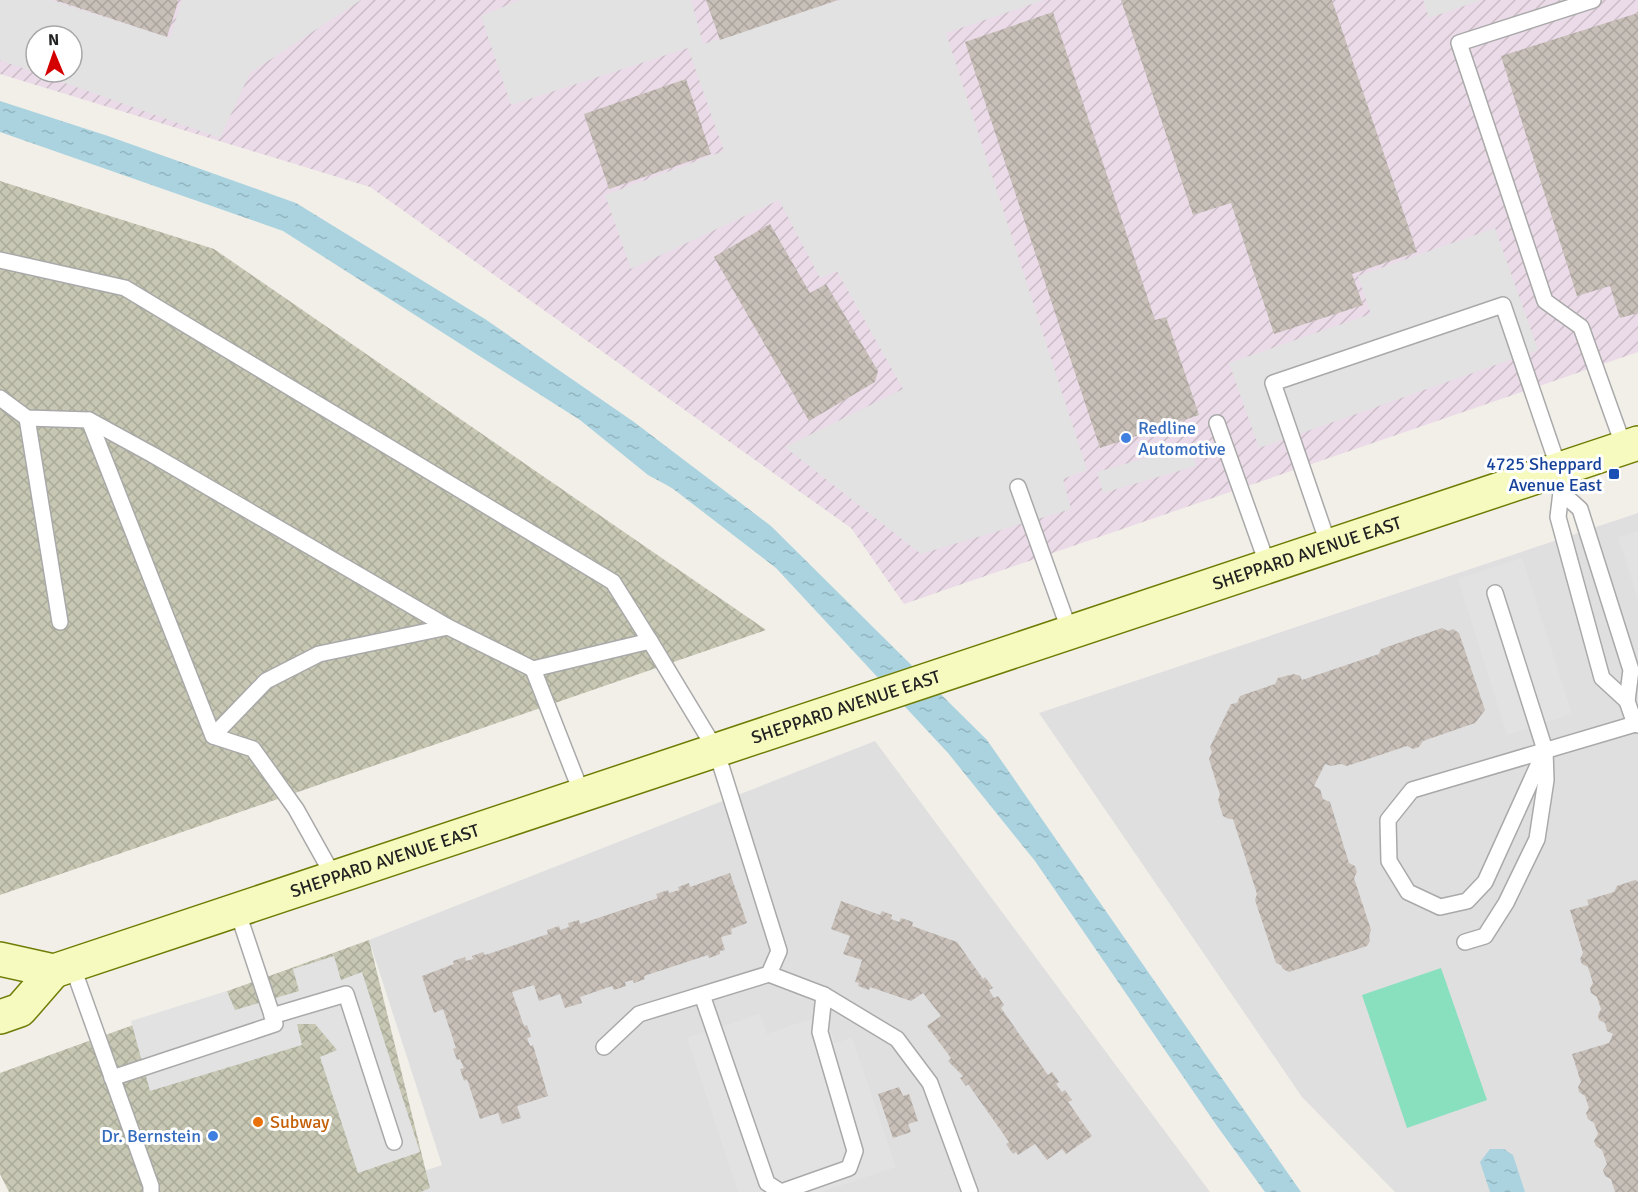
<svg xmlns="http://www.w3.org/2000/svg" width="1638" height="1192" viewBox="0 0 1638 1192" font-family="Signika,sans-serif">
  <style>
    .residential { fill: #e0dfdf }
    .industrial { fill: url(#industrial-furrows); fill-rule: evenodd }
    .construction { fill: url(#construction-cross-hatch) }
    .pitch { fill: #88e0be }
    .parking { fill: #e2e2e2; fill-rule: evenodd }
    .water { fill: url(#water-ripples) }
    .building { fill: url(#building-cross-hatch) }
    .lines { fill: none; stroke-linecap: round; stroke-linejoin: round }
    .lane-casing { stroke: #a9a9a9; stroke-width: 18 }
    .secondary-casing { stroke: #707d05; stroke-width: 36 }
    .lane { stroke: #fff; stroke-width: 15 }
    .secondary { stroke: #f7fabf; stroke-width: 33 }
    .shop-dot { fill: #3f7fe0; stroke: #fff; stroke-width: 2 }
    .transit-dot { fill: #1a4fb4; stroke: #fff; stroke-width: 2 }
    .food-dot { fill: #e8710a; stroke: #fff; stroke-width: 2 }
    .labels { text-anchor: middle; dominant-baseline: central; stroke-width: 6; stroke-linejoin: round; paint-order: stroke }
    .shop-label { font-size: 18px; fill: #366cbe; stroke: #fff; text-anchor: start }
    .transit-label { font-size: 18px; fill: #164399; stroke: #fff; text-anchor: end }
    .street-label { font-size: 18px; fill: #222; stroke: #fff }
    .food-label { font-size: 18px; fill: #c56008; stroke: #fff; text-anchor: start }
  </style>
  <defs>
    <pattern id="industrial-furrows" width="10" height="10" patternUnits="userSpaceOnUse" patternTransform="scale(1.5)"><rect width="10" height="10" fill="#ebdbe8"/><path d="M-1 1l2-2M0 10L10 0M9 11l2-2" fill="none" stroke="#c9bcc7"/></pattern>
    <pattern id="construction-cross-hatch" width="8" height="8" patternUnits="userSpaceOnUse" patternTransform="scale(1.5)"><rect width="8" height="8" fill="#c7c7b4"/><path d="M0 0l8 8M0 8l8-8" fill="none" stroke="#abab9a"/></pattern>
    <pattern id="water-ripples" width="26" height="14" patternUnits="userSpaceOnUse" patternTransform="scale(1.5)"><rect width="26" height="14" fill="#aad3df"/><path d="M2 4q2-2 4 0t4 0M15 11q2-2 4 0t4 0" fill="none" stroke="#92b5bf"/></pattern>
    <pattern id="building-cross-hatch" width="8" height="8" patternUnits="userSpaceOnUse" patternTransform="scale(1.5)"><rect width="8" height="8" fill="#c7bfb8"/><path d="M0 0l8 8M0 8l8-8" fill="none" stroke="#aba49e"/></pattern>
  </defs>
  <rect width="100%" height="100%" fill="#f2efe9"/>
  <!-- residential -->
  <g class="residential">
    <path d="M 1638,513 L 1638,1192 L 1395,1192 L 1302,1097 L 1039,713 Z"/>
    <path d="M 875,741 L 1210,1192 L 361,1192 L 442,1165 L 369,940 Z"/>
  </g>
  <!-- industrial -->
  <path class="industrial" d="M 0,0 L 1638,0 L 1638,352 L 904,604 L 851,528 L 370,187 L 0,74 ZM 36,36 L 72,36 L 72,72 L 36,72 Z"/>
  <!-- construction -->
  <g class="construction">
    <path d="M 0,181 L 214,249 L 766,630 L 0,895 Z"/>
    <path d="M 369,940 L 430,1188 L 421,1192 L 9,1192 L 0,1174 L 0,1073 Z"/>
  </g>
  <!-- pitch -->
  <path class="pitch" d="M 1441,968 L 1487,1100 L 1407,1128 L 1362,995 Z"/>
  <!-- parking -->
  <g class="parking">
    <path d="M 0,0 L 51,0 L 170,38 L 182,0 L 361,0 L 250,73 L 220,138 L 0,60 ZM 36,36 L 72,36 L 72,72 L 36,72 Z"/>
    <path d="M 520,0 L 691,0 L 703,44 L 840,0 L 1044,0 L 946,33 L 1087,470 L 1063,479 L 1071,509 L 921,554 L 785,447 L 903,389 L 837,271 L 820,278 L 779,200 L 631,269 L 605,195 L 724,151 L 688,48 L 511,105 L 481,16 Z"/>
    <path d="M 1423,0 L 1482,0 L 1429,18 Z"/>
    <path d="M 1495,228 L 1538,350 L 1259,448 L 1229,363 L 1371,314 L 1358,276 Z"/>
    <path d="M 1190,445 L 1196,466 L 1103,493 L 1097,472 Z"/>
    <path d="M 1638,531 L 1638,599 L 1618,537 Z"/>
    <path d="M 1522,558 L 1572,714 L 1507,735 L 1458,579 Z"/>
    <path d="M 334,956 L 341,980 L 362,972 L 420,1152 L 358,1173 L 320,1057 L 337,1050 L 315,1024 L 297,1024 L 302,1045 L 150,1091 L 131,1021 L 227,991 L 235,1010 L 299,991 L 293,969 Z"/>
    <path d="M 760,1014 L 767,1034 L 825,1014 L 835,1043 L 852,1038 L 896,1167 L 821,1192 L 738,1192 L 687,1038 Z"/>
  </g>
  <!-- water -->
  <g class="water">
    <path d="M 0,101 L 108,136 L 296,203 L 485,319 L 634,422 L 771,526 L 987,740 L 1301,1192 L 1265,1192 L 1217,1126 L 1035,861 L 948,753 L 776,568 L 672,488 L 648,475 L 580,420 L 283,231 L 0,132 Z"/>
    <path d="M 1490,1149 L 1504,1149 L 1513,1155 L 1525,1192 L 1490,1192 L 1480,1162 Z"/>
  </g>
  <!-- building -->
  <g class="building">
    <path d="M 55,0 L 177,0 L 178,2 L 167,37 Z"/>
    <path d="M 706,0 L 838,0 L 720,40 Z"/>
    <path d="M 1121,0 L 1332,0 L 1417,252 L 1352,274 L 1363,305 L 1274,334 L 1231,203 L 1193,215 Z"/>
    <path d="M 1053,12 L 1155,320 L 1166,317 L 1199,415 L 1100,448 L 965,42 Z"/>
    <path d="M 1638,13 L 1638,313 L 1620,318 L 1610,286 L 1577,296 L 1501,56 Z"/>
    <path d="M 686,79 L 711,154 L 609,189 L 584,114 Z"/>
    <path d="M 770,224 L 810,293 L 826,284 L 878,371 L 875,382 L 809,421 L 714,257 Z"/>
    <path d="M 1442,628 L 1448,631 L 1453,629 L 1459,633 L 1485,710 L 1475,723 L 1423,741 L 1419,747 L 1413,749 L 1407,746 L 1347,766 L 1341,764 L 1331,766 L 1325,764 L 1314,786 L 1320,789 L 1323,799 L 1330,802 L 1349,863 L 1355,866 L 1357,872 L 1354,878 L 1371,930 L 1369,936 L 1370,941 L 1367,946 L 1289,972 L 1283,969 L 1281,965 L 1276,963 L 1255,900 L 1257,894 L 1233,819 L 1229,819 L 1223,816 L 1218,800 L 1220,795 L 1209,759 L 1212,752 L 1210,747 L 1231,704 L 1237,703 L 1240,696 L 1275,684 L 1278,678 L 1294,674 L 1300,676 L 1302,680 L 1379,654 L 1381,649 Z"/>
    <path d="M 730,873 L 747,923 L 731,929 L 732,934 L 721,937 L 725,950 L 720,951 L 720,954 L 709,958 L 708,955 L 644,976 L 645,979 L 634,983 L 633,980 L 625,982 L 626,986 L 614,990 L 612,986 L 580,997 L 582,1003 L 565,1008 L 560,994 L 539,1001 L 534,985 L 512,992 L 524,1026 L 527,1025 L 531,1037 L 527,1038 L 530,1046 L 533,1045 L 548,1096 L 517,1106 L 521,1118 L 502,1124 L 498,1113 L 480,1119 L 467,1079 L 464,1081 L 460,1069 L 464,1068 L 460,1059 L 457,1060 L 453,1049 L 456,1048 L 443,1009 L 434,1013 L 422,976 L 454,964 L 453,961 L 465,957 L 466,961 L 473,959 L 472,956 L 483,952 L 485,955 L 548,934 L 547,930 L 559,926 L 560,930 L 569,927 L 568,923 L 579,920 L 580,924 L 658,898 L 656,894 L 668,890 L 669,893 L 679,890 L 678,887 L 689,883 L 690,887 Z"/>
    <path d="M 1635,880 L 1638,882 L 1638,1192 L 1615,1192 L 1611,1179 L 1605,1176 L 1603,1170 L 1607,1164 L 1602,1150 L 1596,1146 L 1594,1141 L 1598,1134 L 1594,1123 L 1588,1119 L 1586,1113 L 1589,1108 L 1585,1096 L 1579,1092 L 1578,1087 L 1581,1082 L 1572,1054 L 1609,1043 L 1613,1034 L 1607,1031 L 1605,1023 L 1599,1020 L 1598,1015 L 1601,1009 L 1597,997 L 1591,993 L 1590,988 L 1593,983 L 1588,967 L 1582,964 L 1580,959 L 1583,953 L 1570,910 L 1589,905 L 1587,900 L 1614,892 L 1617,886 Z"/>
    <path d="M 841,901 L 880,915 L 882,911 L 892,915 L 891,919 L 899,922 L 901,918 L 913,922 L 912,926 L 957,942 L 983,979 L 985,977 L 993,988 L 989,990 L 994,998 L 998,996 L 1004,1005 L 1001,1008 L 1048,1075 L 1052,1072 L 1059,1082 L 1056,1084 L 1062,1092 L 1065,1090 L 1072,1100 L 1068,1102 L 1092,1136 L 1066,1154 L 1062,1149 L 1047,1160 L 1035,1144 L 1018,1155 L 1016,1152 L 1013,1154 L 1006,1144 L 1009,1142 L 968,1084 L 966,1086 L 960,1078 L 963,1076 L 948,1061 L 951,1058 L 927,1026 L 941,1016 L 923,993 L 911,1001 L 870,987 L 869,990 L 858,986 L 859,983 L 855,982 L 862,960 L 843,954 L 850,936 L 831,929 Z"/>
    <path d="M 899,1087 L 903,1096 L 909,1094 L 918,1121 L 908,1124 L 911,1132 L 893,1138 L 878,1094 Z"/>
  </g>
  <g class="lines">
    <defs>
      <g id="lane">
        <path d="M 1593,0 L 1459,43 L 1545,301 L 1581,327 L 1624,447"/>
        <path d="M 0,260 L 125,288 L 613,582 L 650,641"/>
        <path d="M 0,398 L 27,418 L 89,420 L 153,455 L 448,627 L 533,669"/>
        <path d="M 27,418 L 60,622"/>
        <path d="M 89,420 L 213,736 L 253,749 L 296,809 L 334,877"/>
        <path d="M 1217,423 L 1268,566"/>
        <path d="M 1018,487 L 1070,632"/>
        <path d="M 1561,492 L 1580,509 L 1631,670 L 1627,701"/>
        <path d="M 1329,546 L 1273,383 L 1503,305 L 1559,469 L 1561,492 L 1558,517 L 1602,678 L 1627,701 L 1635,724 L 1638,725"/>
        <path d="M 213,736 L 266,681 L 319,654 L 448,627"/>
        <path d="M 1545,750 L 1485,882 L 1467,901 L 1440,907 L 1408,892 L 1389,861 L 1388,820 L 1412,790 L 1635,724"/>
        <path d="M 582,794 L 533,669 L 650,641 L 716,750 L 779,951 L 769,974 L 639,1014 L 604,1047"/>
        <path d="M 1465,942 L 1485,936 L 1506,903 L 1537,839 L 1546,780 L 1545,750 L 1495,593"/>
        <path d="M 72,965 L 151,1186 L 151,1192"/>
        <path d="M 769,974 L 824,995 L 897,1039 L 930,1083 L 970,1192"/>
        <path d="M 702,995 L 767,1183 L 781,1192 L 849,1168 L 855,1151 L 820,1032 L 824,995"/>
        <path d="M 272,1016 L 346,994 L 394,1142"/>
        <path d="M 112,1078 L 275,1024 L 237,910"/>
      </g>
      <g id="secondary">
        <path id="s1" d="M 0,959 L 54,971 L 1638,443"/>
        <path d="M 0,1017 L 20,1010 L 54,971"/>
      </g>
    </defs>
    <!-- lane casing -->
    <use href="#lane" class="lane-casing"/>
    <!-- secondary casing -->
    <use href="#secondary" class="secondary-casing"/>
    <!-- lane -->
    <use href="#lane" class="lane"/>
    <!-- secondary -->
    <use href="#secondary" class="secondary"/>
  </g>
  <!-- markers -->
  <g class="shop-dot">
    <circle cx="1126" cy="438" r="6"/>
    <circle cx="213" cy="1136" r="6"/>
  </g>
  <rect class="transit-dot" x="1608" y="468" width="12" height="12" rx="3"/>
  <circle class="food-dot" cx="258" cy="1122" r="6"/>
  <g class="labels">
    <!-- shop labels -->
    <g class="shop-label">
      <text x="1138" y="428">Redline<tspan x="1138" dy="21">Automotive</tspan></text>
      <text x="201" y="1136" text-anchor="end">Dr. Bernstein</text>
    </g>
    <!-- transit labels -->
    <g class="transit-label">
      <text x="1602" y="464">4725 Sheppard<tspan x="1602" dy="21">Avenue East</tspan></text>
    </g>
    <!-- street labels -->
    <g class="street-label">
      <text stroke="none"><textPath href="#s1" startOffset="1376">SHEPPARD AVENUE EAST</textPath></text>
      <text stroke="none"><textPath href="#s1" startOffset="890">SHEPPARD AVENUE EAST</textPath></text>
      <text stroke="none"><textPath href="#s1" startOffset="404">SHEPPARD AVENUE EAST</textPath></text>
    </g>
    <!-- food labels -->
    <g class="food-label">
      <text x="270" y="1122">Subway</text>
    </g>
  </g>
  <!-- north arrow -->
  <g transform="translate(54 54) rotate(358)"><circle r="28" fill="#ffffff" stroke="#a7a7a7" stroke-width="1.5"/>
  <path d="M0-4.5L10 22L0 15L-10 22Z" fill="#d40000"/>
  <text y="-9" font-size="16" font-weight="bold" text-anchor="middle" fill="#222222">N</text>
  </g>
</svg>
